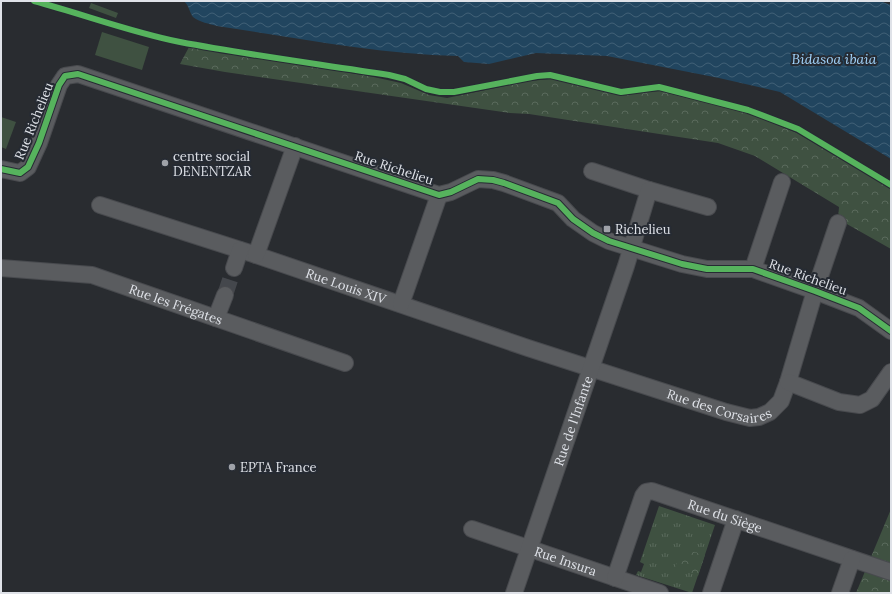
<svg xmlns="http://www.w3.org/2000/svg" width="892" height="594" viewBox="0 0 892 594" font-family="Lora,serif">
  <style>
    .grass { fill: url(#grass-tufts) }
    .park { fill: url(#park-crowns) }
    .pitch { fill: #3f5141 }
    .water { fill: url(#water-waves) }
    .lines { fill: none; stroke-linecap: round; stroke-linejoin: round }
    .street-tunnel { stroke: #44474c; stroke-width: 16; stroke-dasharray: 16 8; stroke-linecap: butt }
    .street-casing { stroke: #484a4e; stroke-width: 18 }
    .street { stroke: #5a5c5f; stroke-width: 16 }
    .cycleway-casing { stroke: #262b33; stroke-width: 8 }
    .cycleway { stroke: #56b35d; stroke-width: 6 }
    .poi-dot { fill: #9fa2a8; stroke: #262b33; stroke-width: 1.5 }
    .labels { text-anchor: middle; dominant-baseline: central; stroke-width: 4; stroke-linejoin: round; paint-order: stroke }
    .street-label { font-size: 13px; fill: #dfe2e8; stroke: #262b33 }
    .poi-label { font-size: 13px; fill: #dfe2e8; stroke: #262b33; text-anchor: start }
    .water-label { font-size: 14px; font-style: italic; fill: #a2d4fc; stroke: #262b33 }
  </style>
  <defs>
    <pattern id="grass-tufts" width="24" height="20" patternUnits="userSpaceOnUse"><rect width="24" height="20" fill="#3f5141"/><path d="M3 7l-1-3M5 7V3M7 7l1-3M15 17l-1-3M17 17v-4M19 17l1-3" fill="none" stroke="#5a6a5c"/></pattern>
    <pattern id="park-crowns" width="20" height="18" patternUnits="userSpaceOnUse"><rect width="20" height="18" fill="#3f5141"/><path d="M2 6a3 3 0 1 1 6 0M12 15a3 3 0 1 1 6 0" fill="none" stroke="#5a6a5c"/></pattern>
    <pattern id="water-waves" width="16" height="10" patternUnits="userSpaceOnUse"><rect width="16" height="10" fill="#21455f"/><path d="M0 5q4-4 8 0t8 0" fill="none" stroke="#416076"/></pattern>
  </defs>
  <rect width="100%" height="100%" fill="#292c30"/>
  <!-- grass -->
  <path class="grass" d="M 659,506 L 715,525 L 692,593 L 636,575 L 638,571 L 641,572 L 644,564 L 640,562 Z"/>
  <!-- park -->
  <g class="park">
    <path d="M 189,47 L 369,76 L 401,83 L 429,95 L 447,98 L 529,81 L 552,79 L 609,92 L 628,93 L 660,91 L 745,112 L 797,133 L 891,189 L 891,249 L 838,219 L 839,207 L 755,156 L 718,143 L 529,114 L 510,113 L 225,72 L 180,64 Z"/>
    <path d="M 891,509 L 891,593 L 856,593 Z"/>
    <path d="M 682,548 L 705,555 L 698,576 L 675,568 Z"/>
  </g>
  <!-- pitch -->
  <g class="pitch">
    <path d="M 91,3 L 118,13 L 116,18 L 89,8 Z"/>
    <path d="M 102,32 L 149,47 L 142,70 L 95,55 Z"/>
    <path d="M 1,117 L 16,122 L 6,149 L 1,147 Z"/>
  </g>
  <!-- water -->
  <path class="water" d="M 183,1 L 880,1 L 891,5 L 891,159 L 780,92 L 719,78 L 607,56 L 536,53 L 489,64 L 464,62 L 458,56 C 377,54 297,38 217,26 C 210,24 199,22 193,17 C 189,12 189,4 183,1 Z"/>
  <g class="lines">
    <!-- street-tunnel -->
    <path class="street-tunnel" d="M 225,295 L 234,268"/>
    <defs>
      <g id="street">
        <path d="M 1,169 L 20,173 L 28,167 L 39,143 L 59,85 L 65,76 L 78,74 L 439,195 L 451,192 L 478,179 L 493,180 L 504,183 L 558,203 L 573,219 L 593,233 L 609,241 L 682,264 L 707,269 L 753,269 L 815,291 L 859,308 L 891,331"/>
        <path d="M 592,171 L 649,190"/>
        <path id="s1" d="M 100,205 L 256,255 L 528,348 L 726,412 L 750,418 L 759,417 L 770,412 L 781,401 L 788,382 L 815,291 L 838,223"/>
        <path d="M 256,255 L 295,146"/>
        <path id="s2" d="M 1,268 L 92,275 L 345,363"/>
        <path d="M 234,268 L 240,250"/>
        <path d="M 753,269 L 782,182"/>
        <path d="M 401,304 L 439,195"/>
        <path d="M 216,318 L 225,295"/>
        <path d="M 788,382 L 839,402 L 860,405 L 872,399 L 891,372"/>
        <path id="s3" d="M 472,529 L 660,593"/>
        <path id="s4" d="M 615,578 L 643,496 L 646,492 L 652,491 L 891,572"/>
        <path id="s5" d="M 514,593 L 626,266 L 649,190 L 708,207"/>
        <path d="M 711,593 L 736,519"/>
        <path d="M 840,593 L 852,559"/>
      </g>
    </defs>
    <!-- street casing -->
    <use href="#street" class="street-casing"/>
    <!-- street -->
    <use href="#street" class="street"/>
    <defs>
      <g id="cycleway">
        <path d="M 34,1 C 83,14 130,32 180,42 C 249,55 319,64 389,75 L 405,79 L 426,89 L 440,92 L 454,92 L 537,76 L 550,75 L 621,92 L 659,87 L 748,110 L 798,129 L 891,185"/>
        <path d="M 1,169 L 20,173 L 28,167 L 39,143 L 59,85 L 65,76 L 78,74 L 439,195 L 451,192 L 478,179 L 493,180 L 504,183 L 558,203 L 573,219 L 593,233 L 609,241 L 682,264 L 707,269 L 753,269 L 815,291 L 859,308 L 891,331"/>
      </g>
    </defs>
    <!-- cycleway casing -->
    <use href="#cycleway" class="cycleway-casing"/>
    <!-- cycleway -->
    <use href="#cycleway" class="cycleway"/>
  </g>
  <!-- markers -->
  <g class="poi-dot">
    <circle cx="165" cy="163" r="4"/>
    <rect x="603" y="225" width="8" height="8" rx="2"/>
    <circle cx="232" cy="467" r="4"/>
  </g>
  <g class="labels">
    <!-- street labels -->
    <g class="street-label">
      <text transform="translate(34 121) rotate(-68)">Rue Richelieu</text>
      <text transform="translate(394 168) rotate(18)">Rue Richelieu</text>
      <text transform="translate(808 277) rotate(20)">Rue Richelieu</text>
      <text stroke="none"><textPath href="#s1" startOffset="259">Rue Louis XIV</textPath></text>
      <text stroke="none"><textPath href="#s2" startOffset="180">Rue les Frégates</textPath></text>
      <text stroke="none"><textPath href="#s1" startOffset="652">Rue des Corsaires</textPath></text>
      <text stroke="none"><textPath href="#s5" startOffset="182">Rue de l'Infante</textPath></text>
      <text stroke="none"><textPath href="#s4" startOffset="175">Rue du Siège</textPath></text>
      <text stroke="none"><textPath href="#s3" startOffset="99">Rue Insura</textPath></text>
    </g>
    <!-- poi labels -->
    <g class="poi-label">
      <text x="173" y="156">centre social<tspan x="173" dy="15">DENENTZAR</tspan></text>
      <text x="615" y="229">Richelieu</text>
      <text x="240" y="467">EPTA France</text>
    </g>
    <!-- water labels -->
    <g class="water-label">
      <text x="834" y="59">Bidasoa ibaia</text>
    </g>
  </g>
  <!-- border -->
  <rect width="892" height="594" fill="none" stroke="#dfe2e8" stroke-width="4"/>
</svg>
